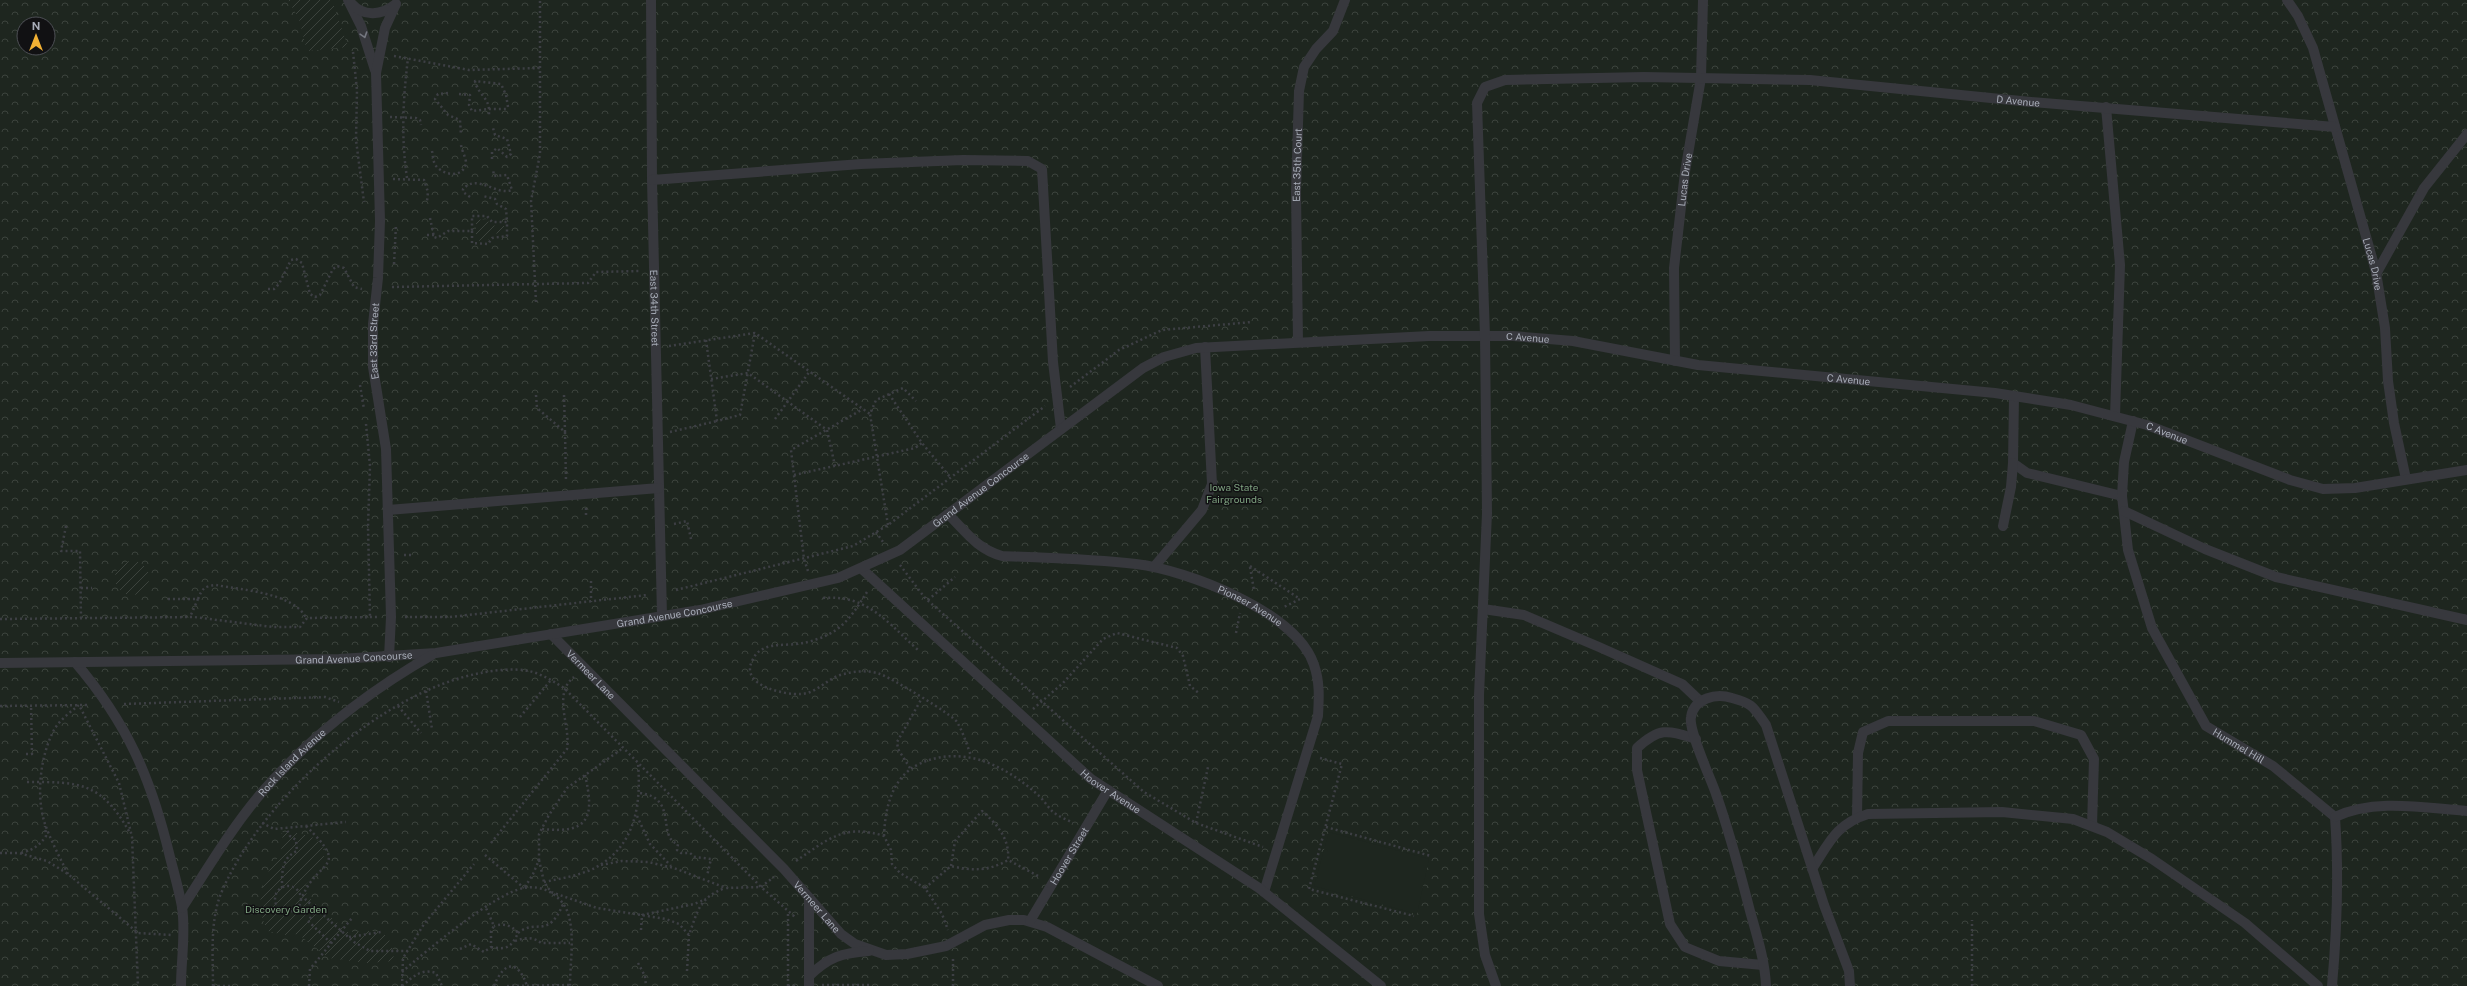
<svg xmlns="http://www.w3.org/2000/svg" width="2467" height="986" viewBox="0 0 2467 986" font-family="'Public Sans',sans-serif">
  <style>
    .forest { fill: url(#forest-crowns); fill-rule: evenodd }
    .garden { fill: url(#garden-furrows) }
    .pitch { fill: #1e261f }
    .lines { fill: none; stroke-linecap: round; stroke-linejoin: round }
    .path { stroke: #3d3f44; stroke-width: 2.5; stroke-dasharray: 2 3; stroke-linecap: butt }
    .lane { stroke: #37383d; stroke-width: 10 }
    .oneway { stroke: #757881 }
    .labels { text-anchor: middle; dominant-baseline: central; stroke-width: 3; stroke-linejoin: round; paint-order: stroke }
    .street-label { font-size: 10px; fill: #a8adb8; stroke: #111113 }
    .park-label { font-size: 10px; fill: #7fa381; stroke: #111113 }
  </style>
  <defs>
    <pattern id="forest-crowns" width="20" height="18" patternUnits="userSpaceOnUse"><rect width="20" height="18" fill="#1e261f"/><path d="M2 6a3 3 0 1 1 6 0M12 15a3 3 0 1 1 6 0" fill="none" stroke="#3c433d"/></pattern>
    <pattern id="garden-furrows" width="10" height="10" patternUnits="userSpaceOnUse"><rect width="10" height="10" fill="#1e261f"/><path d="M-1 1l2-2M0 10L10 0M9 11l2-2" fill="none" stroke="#3c433d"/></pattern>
  </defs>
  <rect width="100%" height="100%" fill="#161618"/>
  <!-- forest -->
  <path class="forest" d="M 0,0 L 2467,0 L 2467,986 L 0,986 ZM 24,24 L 48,24 L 48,48 L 24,48 Z"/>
  <!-- garden -->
  <g class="garden">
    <path d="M 288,0 L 332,0 L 348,47 L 307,51 L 299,19 Z"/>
    <path d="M 488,219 L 488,226 L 504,225 L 504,233 L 488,234 L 488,240 L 476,241 L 476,220 Z"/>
    <circle cx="132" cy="578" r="17"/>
    <path d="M 282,832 C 295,832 323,834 324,853 C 325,865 312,877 305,885 L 307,896 L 348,932 C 373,932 392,923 394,961 L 367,963 L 329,958 L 298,934 L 284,935 L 268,931 C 258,914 258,894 267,875 C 275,859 285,853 282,832 Z"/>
  </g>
  <!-- pitch -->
  <path class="pitch" d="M 1329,832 L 1429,859 L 1417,914 L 1314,886 Z"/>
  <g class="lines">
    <!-- path -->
    <g class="path">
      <path d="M 353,52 L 357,90 L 356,140 L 364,202"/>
      <path d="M 394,56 L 469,70 L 540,68"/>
      <path d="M 448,93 L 438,94 L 435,99 L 448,115 L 460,120 L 461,135"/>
      <path d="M 459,94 L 470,95 L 469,105 L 472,111 L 489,109 C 488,97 477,93 475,81 L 501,84 L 506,95 L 508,107 L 506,109 L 489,109 L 489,117"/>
      <path d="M 390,117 L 416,118 L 420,120 L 421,125"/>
      <path d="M 432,151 C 433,156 433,162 436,166 C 443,175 463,179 466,163 C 466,158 462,151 461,145"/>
      <path d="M 492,159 L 492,152 L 497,148 L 507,157 L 511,154 L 507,139 L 495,135 L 493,128"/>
      <path d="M 407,178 C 401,138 403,99 408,58"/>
      <path d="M 393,179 L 424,180 L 428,192 L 427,201"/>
      <path d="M 470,197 L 463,192 L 463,189 C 478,173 495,196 512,190 L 507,175 L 494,176 L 493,169"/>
      <path d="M 430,218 L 434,237 L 437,238 L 448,231 L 472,231 L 472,216 L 487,216 L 492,222 L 507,222 L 506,209 L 497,204 L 495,199 L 483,196"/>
      <path d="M 472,231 L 472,243 L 488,244 L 492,238 L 507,236 L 507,222"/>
      <path d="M 427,235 L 434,235"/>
      <path d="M 394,264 L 396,225"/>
      <path d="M 392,287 L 588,283 L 596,272 L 641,271"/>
      <path d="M 268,289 L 274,289 L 279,284 L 291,260 L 296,259 L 302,263 L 310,294 L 315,297 L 320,295 L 333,269 L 337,266 L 344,268 L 354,287 L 362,289"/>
      <path d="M 536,302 L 531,201 L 540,154 L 540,0"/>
      <path d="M 706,340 L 717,421 L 740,415 L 755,333"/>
      <path d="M 669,346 L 755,333 L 870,414"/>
      <path d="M 711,379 L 748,373 L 827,430 L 835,466"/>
      <path d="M 360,385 L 364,409"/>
      <path d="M 1070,387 L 1119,350 L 1162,330 L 1252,322"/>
      <path d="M 889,394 L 922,443 L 950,477"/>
      <path d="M 536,395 L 537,408 L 565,432 L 566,482"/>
      <path d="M 564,395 L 565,432"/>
      <path d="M 775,419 L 810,371"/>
      <path d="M 366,424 L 370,466 L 368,526 L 370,617"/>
      <path d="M 670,432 L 717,421"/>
      <path d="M 794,475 L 915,448 L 922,443"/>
      <path d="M 586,508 L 586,518"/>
      <path d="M 674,524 L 687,521 L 691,539"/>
      <path d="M 888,525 L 870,414 L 876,400 L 903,388 L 916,401"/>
      <path d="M 66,526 L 61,551 L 80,551 L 81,618"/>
      <path d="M 876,532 L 883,542"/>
      <path d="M 404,555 L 411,555"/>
      <path d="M 900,565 L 925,598 L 1144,792 L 1196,823 L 1263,847"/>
      <path d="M 1250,566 L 1300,599 L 1282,608"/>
      <path d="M 1250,567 L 1254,590"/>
      <path d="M 808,571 L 804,559 L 791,450 L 863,409"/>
      <path d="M 591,581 L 591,602"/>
      <path d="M 81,588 L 92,588"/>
      <path d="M 676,590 L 853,546 L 888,525 L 1045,406"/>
      <path d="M 867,592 C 858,606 850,620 836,630 C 827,636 814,641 803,643 C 784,647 761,640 752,661 C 740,686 785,695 801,694 C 818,693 828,677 844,674 C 855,671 869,670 880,674 C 890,677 953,715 957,722 C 963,732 967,745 971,756"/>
      <path d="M 823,598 C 867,594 888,623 918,650"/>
      <path d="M 168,599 L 198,599 L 190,617"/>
      <path d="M 198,599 C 202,589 204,586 216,585 C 242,590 294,593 306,618"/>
      <path d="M 928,600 L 955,577"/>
      <path d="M 405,617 L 450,617 L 647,595"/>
      <path d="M 0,619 L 194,617 L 273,627 L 300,627 L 307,618 L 378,617"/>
      <path d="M 1236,633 L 1240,613"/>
      <path d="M 426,691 L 432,729"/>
      <path d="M 124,704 L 325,697 L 339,702"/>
      <path d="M 0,706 L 89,705"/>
      <path d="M 398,706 L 421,733"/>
      <path d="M 1033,709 L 1063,683 L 1103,639 L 1117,633 L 1177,648 L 1183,656 L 1190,686 L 1200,694"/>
      <path d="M 520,717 L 551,680"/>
      <path d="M 26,754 L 32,754 L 31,705"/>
      <path d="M 1320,758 L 1342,764 L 1309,889 L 1414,916"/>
      <path d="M 910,768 L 898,749 L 897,742 L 922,698"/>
      <path d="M 27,782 C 81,782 101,782 130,833"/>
      <path d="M 640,793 C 679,798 656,837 678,844 L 677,850 L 681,853 L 690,853 L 695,857 L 711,859 L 707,876"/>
      <path d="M 637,816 L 650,844 L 671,866"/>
      <path d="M 262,823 L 274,829 L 346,822"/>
      <path d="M 1196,823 L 1208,767"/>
      <path d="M 306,826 C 350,869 320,858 303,895 L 306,900 L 354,942 L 370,951 L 408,951"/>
      <path d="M 1326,827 L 1431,856"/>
      <path d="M 542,829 C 589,834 595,818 585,775"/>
      <path d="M 884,836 C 885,808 892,777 919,764 C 962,744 1005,765 1038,795 C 1043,799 1047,806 1052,811 C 1057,816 1066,819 1073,823"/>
      <path d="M 491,843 L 567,749 C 571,726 552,694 574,677"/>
      <path d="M 0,853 L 19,853 L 47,861 L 68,874 L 138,933 L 171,935"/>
      <path d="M 21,853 C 33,850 39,846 46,836 L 45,826"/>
      <path d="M 485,855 L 524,888"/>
      <path d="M 539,860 L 544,882 L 551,892 L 597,908 L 666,919 L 679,924 L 689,935 C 698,910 699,898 725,888"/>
      <path d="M 796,861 C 827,840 844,823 884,836 L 891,850 L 892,864 L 900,873 L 925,888 L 942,914 L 948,930"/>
      <path d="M 601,865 L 622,861 L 648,862 L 674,868 L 726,888 L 761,887 L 774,877"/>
      <path d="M 951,866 L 955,841 L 982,811 C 997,824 1010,839 1008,860"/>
      <path d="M 68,874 C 60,858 51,841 45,824 C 36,797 40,759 52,734 C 57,722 69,713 79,705 L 119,783 L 132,837 L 138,986"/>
      <path d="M 544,882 C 563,878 584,875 600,865 C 637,842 641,801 638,763"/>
      <circle cx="288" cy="899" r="13"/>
      <path d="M 525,887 L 533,874 L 539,860 L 539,834 L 549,815 L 567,788 L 623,748"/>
      <path d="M 282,888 C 282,873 281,858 297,851 L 296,840 L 290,836 L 286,828"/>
      <path d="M 925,888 L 951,866 C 972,871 990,871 1008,860 L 1040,877"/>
      <path d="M 317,909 L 308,921 L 331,943"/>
      <path d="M 641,930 L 642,915 L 694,904 L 706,899"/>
      <path d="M 518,933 C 536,918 548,940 563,904"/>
      <path d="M 349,937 L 381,932"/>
      <path d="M 515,941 C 524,938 532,936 541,943 L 570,943"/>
      <path d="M 491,947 C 506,950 511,948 518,933 C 511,925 504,923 494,926"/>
      <path d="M 460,949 L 471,944 L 484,952 L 491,947 L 491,931 L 494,926 L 486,908"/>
      <path d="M 953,959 L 953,986"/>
      <path d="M 638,963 L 645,976 L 646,986"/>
      <path d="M 687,971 L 689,935"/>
      <path d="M 402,972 C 426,951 495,893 524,888 C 543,884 562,896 568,913 C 575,935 570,963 570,986"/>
      <path d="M 822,985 L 872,985"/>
      <path d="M 213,986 C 213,958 210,923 220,896 C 257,803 381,691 481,673 C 495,670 514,668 529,671 C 542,674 553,681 564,688 L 761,887 L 795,917"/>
      <path d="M 213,986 L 231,986"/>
      <path d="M 309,986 L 310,969 L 352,918"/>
      <path d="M 402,986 L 403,958 L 424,924 L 474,864"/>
      <path d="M 402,986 C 413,977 421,968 436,973 L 442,986"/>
      <path d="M 494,986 C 504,961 518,959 527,986"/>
      <path d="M 507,986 L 570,985"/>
      <path d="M 788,986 L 795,986"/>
      <path d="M 788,986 L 788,911"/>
      <path d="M 1972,986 L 1972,920"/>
    </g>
    <!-- lane -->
    <g class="lane">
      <path d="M 348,0 L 361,26 L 375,70"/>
      <path id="s1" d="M 651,0 L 652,180 L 662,616"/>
      <path id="s2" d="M 2287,0 L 2298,16 L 2313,48 L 2376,272 L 2385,328 L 2388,381 L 2394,423 L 2406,479"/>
      <path d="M 351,3 C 364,18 382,15 396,4"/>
      <path d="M 2106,107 L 2120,265 L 2115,416"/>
      <path d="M 652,180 L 861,164 L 963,160 L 1028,161 L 1042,169 L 1053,362 L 1061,429"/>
      <path d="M 2376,274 L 2424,188 L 2467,134"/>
      <path id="s3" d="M 1298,342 L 1296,192 L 1299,91 L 1304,67 L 1316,49 L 1333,31 L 1345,0"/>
      <path id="s4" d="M 1675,361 L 1674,268 L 1685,172 L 1701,78 L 1703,0"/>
      <path d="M 2014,396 L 2013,463 L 2027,473 L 2122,496"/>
      <path id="s5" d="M 2133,421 L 2124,462 L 2122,496 L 2128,550 L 2152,628 L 2206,726 L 2273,766 L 2335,817 C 2339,873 2337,930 2332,986"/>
      <path d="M 388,510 L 659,488"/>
      <path d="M 2124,511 L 2205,549 L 2276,577 L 2467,620"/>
      <path id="s6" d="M 948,514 C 966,532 977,549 1002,556 C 1047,558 1092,559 1136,564 C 1187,570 1297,612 1314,665 C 1320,682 1319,698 1318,716 L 1264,892"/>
      <path d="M 2003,526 L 2011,487 L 2013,463"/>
      <path d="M 1154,567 L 1202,510 L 1212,484 L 1205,347"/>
      <path id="s7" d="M 862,569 L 1091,779 L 1259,888 L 1381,986"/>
      <path d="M 1483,609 L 1524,615 L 1599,647 L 1682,684 L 1701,702"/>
      <path id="s8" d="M 551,634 L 784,869 L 841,934 L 855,944 L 886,955 L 907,954 L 946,946 L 985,925 L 1009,920 L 1024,920 L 1047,927 L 1158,986"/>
      <path id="s9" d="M 389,657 L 391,617 L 386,449 L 373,367 L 373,324 L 378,278 L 380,221 L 376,73 L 385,28 L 396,4"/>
      <path d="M 75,662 C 128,724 151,778 170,857 C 174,873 179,890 182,907 C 186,932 181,961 181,986"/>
      <path id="s10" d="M 0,663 L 339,659 L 436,653 L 700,610 L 838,578 L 900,550 L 1143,368 L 1164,357 L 1196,348 L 1429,336 L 1513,336 L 1573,341 L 1698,365 L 1995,393 L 2071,405 L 2147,425 L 2290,480 L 2323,489 L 2355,488 L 2467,470"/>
      <path d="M 1696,739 C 1667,730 1660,727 1637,748 L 1637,770 L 1670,924 L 1685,947 L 1719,961 L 1763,965"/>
      <path d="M 2335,817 C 2375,798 2424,808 2467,811"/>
      <path d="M 1857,818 L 1858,753 L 1863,732 L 1888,721 L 2034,721 L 2081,735 L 2094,759 L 2092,826"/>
      <path d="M 1812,869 C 1829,843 1836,824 1868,814 L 2002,812 L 2073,819 L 2107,832 L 2152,859 L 2245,923 L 2318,986"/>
      <path d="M 809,898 L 809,986"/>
      <path id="s11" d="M 182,908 C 208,868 232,827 263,791 C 311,736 369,691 432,655"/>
      <path id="s12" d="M 1030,921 L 1108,790"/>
      <path d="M 809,976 C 829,957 841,953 869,951"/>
      <path id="s13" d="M 1496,986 L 1485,955 L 1479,914 L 1479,695 L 1487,513 L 1485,336 L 1477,103 L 1485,87 L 1505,80 L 1644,77 L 1810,80 L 2031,102 L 2335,127"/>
      <path d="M 1766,986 C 1765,961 1757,936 1750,911 C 1740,872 1730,833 1716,794 C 1711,779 1688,730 1691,717 C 1694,698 1716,693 1732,698 C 1754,704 1753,707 1766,725 L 1824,905 L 1849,971 L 1850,986"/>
    </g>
  </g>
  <!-- one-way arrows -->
  <defs><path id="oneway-chevron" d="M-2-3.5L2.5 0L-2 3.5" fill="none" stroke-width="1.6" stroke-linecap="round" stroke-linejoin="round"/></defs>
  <use class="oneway" href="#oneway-chevron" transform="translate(364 35) rotate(72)"/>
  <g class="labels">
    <!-- street labels -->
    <g class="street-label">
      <text stroke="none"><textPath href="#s13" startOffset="1439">D Avenue</textPath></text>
      <text stroke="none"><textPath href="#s3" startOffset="177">East 35th Court</textPath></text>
      <text stroke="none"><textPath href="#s4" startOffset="182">Lucas Drive</textPath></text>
      <text stroke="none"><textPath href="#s2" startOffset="279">Lucas Drive</textPath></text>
      <text stroke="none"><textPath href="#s1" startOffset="308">East 34th Street</textPath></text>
      <text stroke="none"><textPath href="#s10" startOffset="1606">C Avenue</textPath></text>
      <text stroke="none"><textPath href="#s9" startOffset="317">East 33rd Street</textPath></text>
      <text stroke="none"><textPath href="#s10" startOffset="1930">C Avenue</textPath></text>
      <text stroke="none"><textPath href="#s10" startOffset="2254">C Avenue</textPath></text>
      <text stroke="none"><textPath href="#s10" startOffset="1014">Grand Avenue Concourse</textPath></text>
      <text stroke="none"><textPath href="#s6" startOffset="326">Pioneer Avenue</textPath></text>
      <text stroke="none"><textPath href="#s10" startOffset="678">Grand Avenue Concourse</textPath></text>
      <text stroke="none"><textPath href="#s10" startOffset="354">Grand Avenue Concourse</textPath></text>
      <text stroke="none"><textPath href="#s8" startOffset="57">Vermeer Lane</textPath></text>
      <text stroke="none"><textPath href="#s5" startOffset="362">Hummel Hill</textPath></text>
      <text stroke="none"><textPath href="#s11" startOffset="183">Rock Island Avenue</textPath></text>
      <text stroke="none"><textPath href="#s7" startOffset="334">Hoover Avenue</textPath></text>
      <text stroke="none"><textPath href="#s12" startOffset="76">Hoover Street</textPath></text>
      <text stroke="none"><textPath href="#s8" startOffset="381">Vermeer Lane</textPath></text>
    </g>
    <!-- park labels -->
    <g class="park-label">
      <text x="1234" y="487">Iowa State<tspan x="1234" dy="12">Fairgrounds</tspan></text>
      <text x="286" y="909">Discovery Garden</text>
    </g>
  </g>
  <!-- north arrow -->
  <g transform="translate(36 36)"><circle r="19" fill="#111113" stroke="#4d4f55"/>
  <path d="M0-3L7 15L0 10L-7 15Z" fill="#f2b134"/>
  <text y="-6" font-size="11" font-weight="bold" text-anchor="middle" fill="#a8adb8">N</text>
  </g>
</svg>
